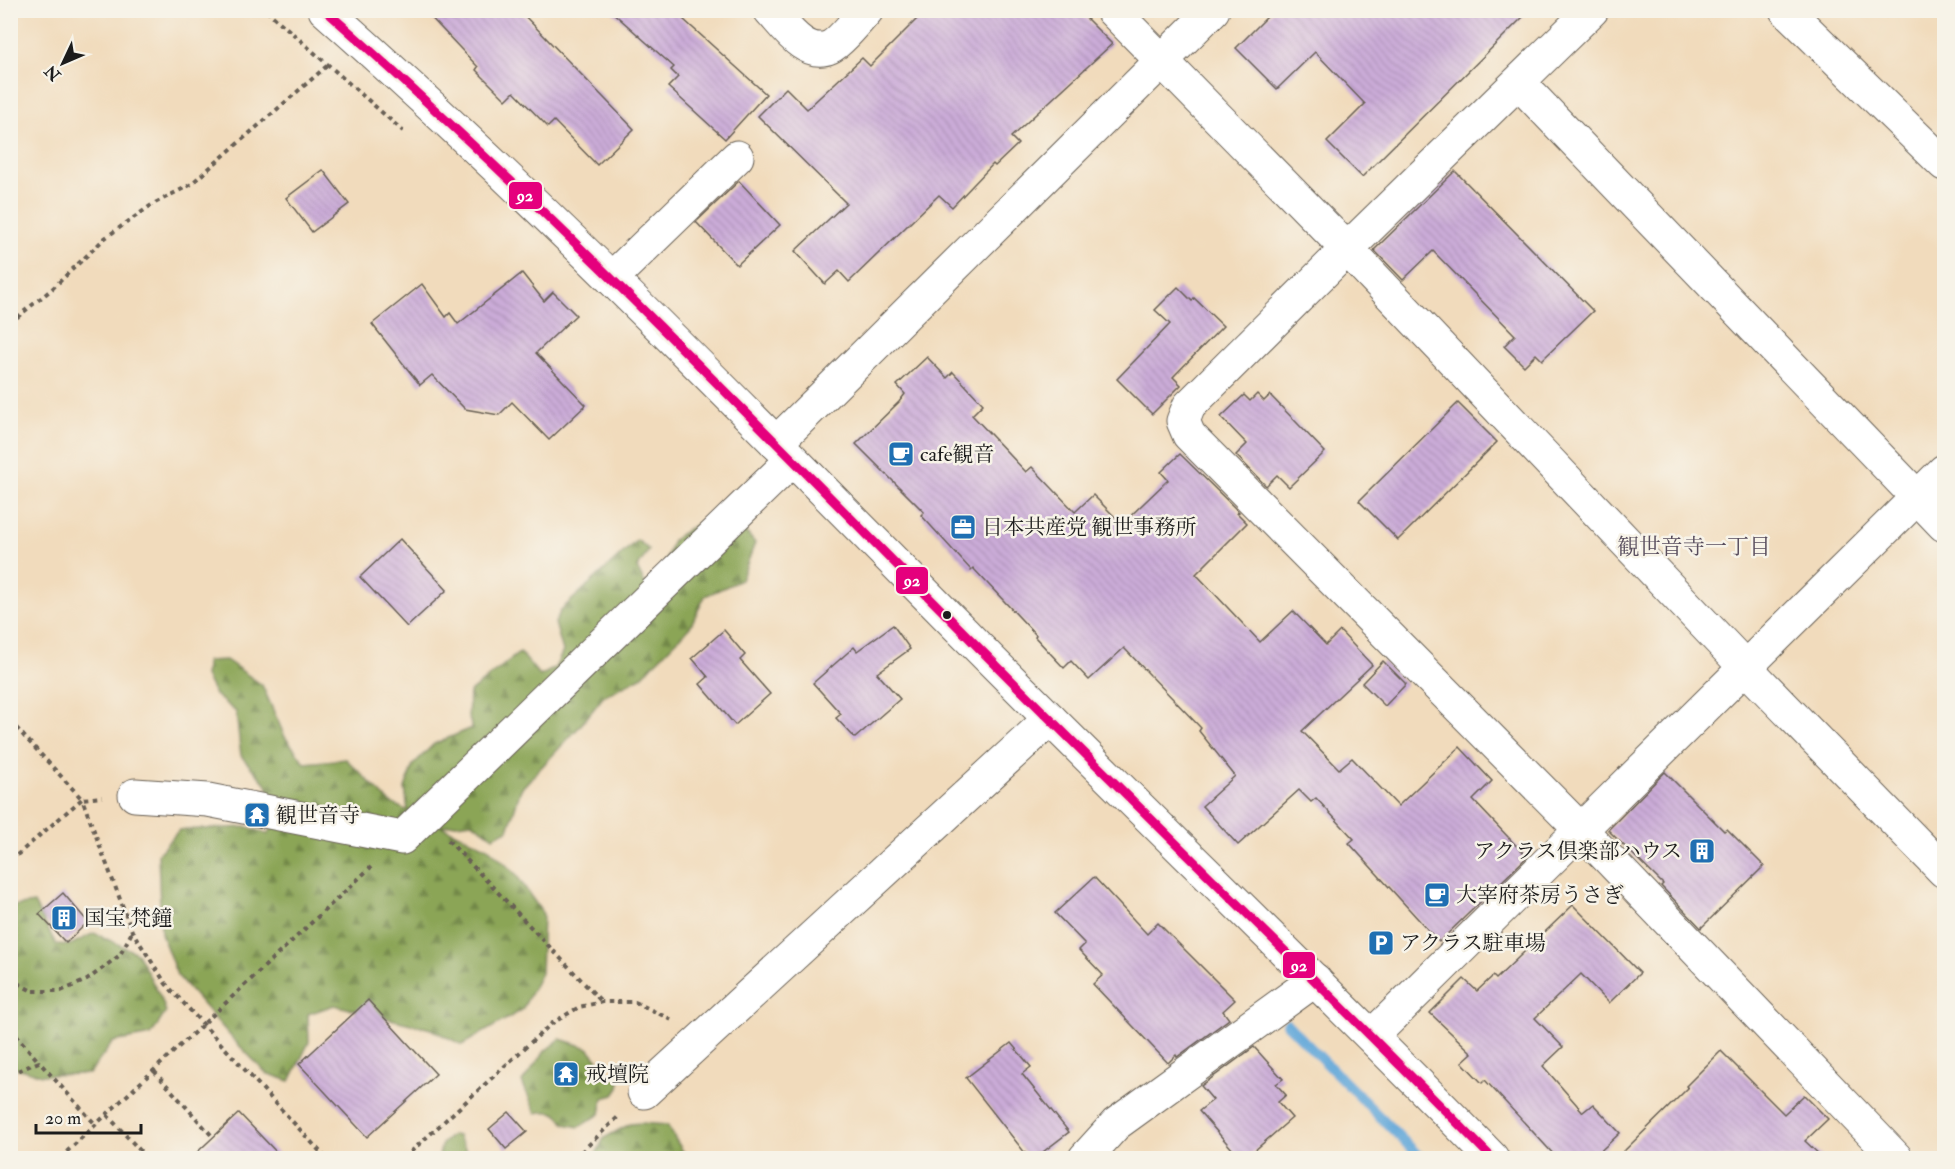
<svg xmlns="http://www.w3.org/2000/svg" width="1955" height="1169" viewBox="0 0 1955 1169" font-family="'IM FELL Double Pica','Noto Serif JP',serif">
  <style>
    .forest { fill: url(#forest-firs); stroke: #54603a; stroke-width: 1.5 }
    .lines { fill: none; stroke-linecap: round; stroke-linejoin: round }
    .stream { stroke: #64a8d9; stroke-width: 10 }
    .building { fill: url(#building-back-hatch) }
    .minor-casing { stroke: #675f54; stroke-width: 35 }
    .major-casing { stroke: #675f54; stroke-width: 35 }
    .path { stroke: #675f54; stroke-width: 4; stroke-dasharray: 4.5 4.5; stroke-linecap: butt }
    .minor { stroke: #fff; stroke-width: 33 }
    .major { stroke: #fff; stroke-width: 33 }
    .bus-1-casing { stroke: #f7f3e8; stroke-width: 14 }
    .bus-1 { stroke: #e5007d; stroke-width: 9 }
    .bus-dot { fill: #1c1c1c; stroke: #f7f3e8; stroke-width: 2 }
    .labels { text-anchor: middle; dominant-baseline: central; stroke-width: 5; stroke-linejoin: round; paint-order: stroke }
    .poi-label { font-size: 21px; fill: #1c1c1c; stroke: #f7f3e8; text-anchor: start }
    .neighbourhood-label { font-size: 22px; fill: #594e5e; stroke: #f7f3e8 }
    .line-badge { stroke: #f7f3e8; stroke-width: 2 }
    .badge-label { font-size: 16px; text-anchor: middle; font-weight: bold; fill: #fff }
  </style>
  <defs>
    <pattern id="forest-firs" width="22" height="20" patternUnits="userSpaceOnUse" patternTransform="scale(1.5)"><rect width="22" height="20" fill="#8ba557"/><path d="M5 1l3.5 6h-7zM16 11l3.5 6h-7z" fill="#718647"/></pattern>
    <pattern id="building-back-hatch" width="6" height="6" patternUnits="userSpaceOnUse" patternTransform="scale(1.5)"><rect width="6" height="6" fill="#cbacd8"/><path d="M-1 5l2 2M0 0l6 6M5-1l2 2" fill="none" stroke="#ae93b9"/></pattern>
  </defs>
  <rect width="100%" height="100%" fill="#f7f3e8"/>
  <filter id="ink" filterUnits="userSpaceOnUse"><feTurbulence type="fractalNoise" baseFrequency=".0167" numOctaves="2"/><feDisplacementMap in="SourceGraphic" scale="12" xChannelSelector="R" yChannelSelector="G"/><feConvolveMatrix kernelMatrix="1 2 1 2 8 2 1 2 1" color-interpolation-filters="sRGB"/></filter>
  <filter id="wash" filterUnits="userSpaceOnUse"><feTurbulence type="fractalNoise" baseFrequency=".008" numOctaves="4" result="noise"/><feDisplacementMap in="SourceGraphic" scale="24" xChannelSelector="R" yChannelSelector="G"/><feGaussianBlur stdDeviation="1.35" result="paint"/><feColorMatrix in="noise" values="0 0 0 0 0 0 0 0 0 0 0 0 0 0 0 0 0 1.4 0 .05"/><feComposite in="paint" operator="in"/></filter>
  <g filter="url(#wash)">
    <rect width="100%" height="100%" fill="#f1dbbc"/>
    <!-- forest -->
    <g class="forest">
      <path d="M 718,513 L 739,524 L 755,543 L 741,580 L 705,596 L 690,627 L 641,677 L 604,696 L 580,726 L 521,789 L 508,830 L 493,837 L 472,822 L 441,826 L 488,848 L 515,873 L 543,914 L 541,973 L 522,1010 L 462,1045 L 431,1029 L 334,1005 L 308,1014 L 309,1042 L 290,1081 L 266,1073 L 232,1038 L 177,975 L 161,933 L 158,854 L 179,830 L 248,827 L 267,834 L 278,822 L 267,785 L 241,756 L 236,712 L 215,695 L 205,676 L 207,661 L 226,660 L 262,685 L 285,737 L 305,763 L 346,759 L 391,803 L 408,811 L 405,788 L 413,765 L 434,744 L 472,728 L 468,715 L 470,692 L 520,652 L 540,676 L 555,668 L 563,651 L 555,623 L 561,610 L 637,540 L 649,550 L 637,568 L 645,584 L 663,567 L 673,540 L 688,529 Z"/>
      <path d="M 34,903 L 56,944 L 70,945 L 94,933 L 137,953 L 161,998 L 166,1012 L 151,1035 L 113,1042 L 89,1074 L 42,1075 L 11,1067 L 10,911 L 14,906 Z"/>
      <path d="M 560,1039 L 588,1048 L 598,1060 L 596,1069 L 602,1077 L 607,1076 L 620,1081 L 619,1088 L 614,1095 L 603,1098 L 600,1114 L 579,1127 L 565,1124 C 557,1111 551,1110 536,1113 L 522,1082 L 545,1051 Z"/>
      <path d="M 641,1123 L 667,1125 L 687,1158 L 597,1158 L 595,1156 L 604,1138 L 630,1124 Z"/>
      <path d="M 452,1135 L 458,1136 L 468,1154 L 478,1158 L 438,1158 L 442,1144 Z"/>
    </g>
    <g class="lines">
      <!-- stream -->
      <path class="stream" d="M 1287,1024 L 1421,1158"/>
    </g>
    <g id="blocks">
      <!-- building -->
      <g class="building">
        <path d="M 424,10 L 519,10 L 634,129 L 597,165 L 554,121 L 548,127 L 514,92 L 506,100 L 476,70 L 478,67 Z"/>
        <path d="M 610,10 L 673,10 L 766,94 L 725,139 L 668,87 L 678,77 L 671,70 L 674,67 Z"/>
        <path d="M 926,10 L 1078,10 L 1112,44 L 1011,137 L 1018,144 L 995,166 L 993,164 L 952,207 L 939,195 L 849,282 L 839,271 L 825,284 L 795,251 L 846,203 L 758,116 L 786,88 L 807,109 L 862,58 L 870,66 Z"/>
        <path d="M 1274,10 L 1530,10 L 1362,177 L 1327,142 L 1365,104 L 1315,52 L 1277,89 L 1236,48 Z"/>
        <path d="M 323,170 L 349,204 L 312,232 L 286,198 Z"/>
        <path d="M 1455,171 L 1593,311 L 1542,360 L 1536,354 L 1524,366 L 1504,346 L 1515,335 L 1433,251 L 1403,280 L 1374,250 Z"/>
        <path d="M 739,181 L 780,225 L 737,265 L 696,222 Z"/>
        <path d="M 522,273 L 544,301 L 553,292 L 576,315 L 536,353 L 586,405 L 549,440 L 512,402 L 499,415 L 465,409 L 432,375 L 420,385 L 372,324 L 422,284 L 446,317 L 450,313 L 458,324 Z"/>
        <path d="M 1178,287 L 1192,301 L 1194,298 L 1223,326 L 1173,377 L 1181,385 L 1152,414 L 1117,379 L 1170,324 L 1155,310 Z"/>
        <path d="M 927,357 L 947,378 L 953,372 L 983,404 L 972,415 L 1026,472 L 1032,467 L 1075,512 L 1093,495 L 1122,524 L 1168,480 L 1161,472 L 1180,454 L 1239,512 L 1237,513 L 1247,523 L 1196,574 L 1260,642 L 1293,611 L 1326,645 L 1340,631 L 1372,665 L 1302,731 L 1339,769 L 1352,758 L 1398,806 L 1460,747 L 1492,781 L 1473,800 L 1527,857 L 1439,942 L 1349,843 L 1354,839 L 1316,798 L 1311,802 L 1299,790 L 1238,845 L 1202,806 L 1235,776 L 1199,731 L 1201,728 L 1124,648 L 1089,680 L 1071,661 L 1064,668 L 1035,637 L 1036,635 L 973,568 L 971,570 L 921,515 L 924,512 L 856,444 L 899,402 L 905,394 L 897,385 Z"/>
        <path d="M 1257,394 L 1264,401 L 1270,395 L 1325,452 L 1289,487 L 1277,475 L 1266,486 L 1236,455 L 1247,444 L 1221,417 L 1244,395 L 1250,401 Z"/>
        <path d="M 1458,403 L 1497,442 L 1398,540 L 1359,501 Z"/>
        <path d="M 400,539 L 447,590 L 407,627 L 360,577 Z"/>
        <path d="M 893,625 L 910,649 L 877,673 L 900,699 L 855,738 L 836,718 L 841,714 L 813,683 L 854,647 L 857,651 Z"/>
        <path d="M 724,630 L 745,655 L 740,660 L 770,694 L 735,725 L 700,684 L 708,677 L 692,658 Z"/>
        <path d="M 1383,661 L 1406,684 L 1385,706 L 1362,683 Z"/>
        <path d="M 1665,772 L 1724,831 L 1727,829 L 1764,866 L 1701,928 L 1661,886 L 1663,884 L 1608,830 Z"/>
        <path d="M 1094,877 L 1147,934 L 1158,923 L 1235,1000 L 1223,1011 L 1229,1019 L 1177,1057 L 1176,1055 L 1168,1063 L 1093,984 L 1103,975 L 1079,950 L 1085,944 L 1055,913 Z"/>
        <path d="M 63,893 L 88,922 L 66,943 L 39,914 Z"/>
        <path d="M 1573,905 L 1640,973 L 1609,1003 L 1581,974 L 1535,1018 L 1563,1047 L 1543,1066 L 1583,1112 L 1593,1104 L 1620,1133 L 1593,1158 L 1557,1158 L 1485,1080 L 1482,1083 L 1462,1062 L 1472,1053 L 1430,1013 L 1464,979 L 1477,991 L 1493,976 L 1496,979 Z"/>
        <path d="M 368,1000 L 436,1074 L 367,1137 L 299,1064 Z"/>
        <path d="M 1011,1043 L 1031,1067 L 1022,1074 L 1069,1132 L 1035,1158 L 1029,1158 L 966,1078 Z"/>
        <path d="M 1254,1047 L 1283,1079 L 1276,1084 L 1286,1095 L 1278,1102 L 1292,1118 L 1246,1158 L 1240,1158 L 1199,1111 L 1213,1100 L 1201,1086 Z"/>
        <path d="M 1721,1051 L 1784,1114 L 1804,1095 L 1828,1119 L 1805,1141 L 1823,1158 L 1617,1158 L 1688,1088 L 1686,1086 Z"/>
        <path d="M 509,1112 L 527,1132 L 506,1149 L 489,1129 Z"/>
        <path d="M 239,1113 L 282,1158 L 191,1158 Z"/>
      </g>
    </g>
  </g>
  <g filter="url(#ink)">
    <use href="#blocks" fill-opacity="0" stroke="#675f54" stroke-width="1.5"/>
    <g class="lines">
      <defs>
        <g id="minor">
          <path d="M 770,10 C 785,26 805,58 830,47 C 839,43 859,19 867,10"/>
          <path d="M 1112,10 L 1347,249 L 1745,667 L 1944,871"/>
          <path d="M 1592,10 L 1347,249 L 1189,406 L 1183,421 L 1189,435 L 1581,830 L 1896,1158"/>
          <path d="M 1786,10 L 1944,164"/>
          <path d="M 1519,83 L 1944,525"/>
          <path d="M 612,278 L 737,157"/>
          <path d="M 776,443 L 1213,10"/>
          <path d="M 135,795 L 208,800 L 402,838 L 792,460"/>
          <path d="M 1372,1036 L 1944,471"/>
          <path d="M 644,1092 L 1050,719"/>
          <path d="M 1085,1158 L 1116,1124 L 1315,980"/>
        </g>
        <path id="major" d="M 325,10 C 551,210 761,428 973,642 C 1145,815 1321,984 1492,1158"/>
      </defs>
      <!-- minor casing -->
      <use href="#minor" class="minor-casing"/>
      <!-- major casing -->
      <use href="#major" class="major-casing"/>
      <!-- path -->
      <g class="path">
        <path d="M 266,10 L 403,131"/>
        <path d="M 10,323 L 52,289 L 105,238 L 153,204 L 190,185 L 328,65"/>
        <path d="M 10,721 L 82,799 L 102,797"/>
        <path d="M 448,840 L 602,1002"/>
        <path d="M 10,861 L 82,799 L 132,931 L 166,984 L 326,1158"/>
        <path d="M 10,979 L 32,991 L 61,991 L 87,980 L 120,955 L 132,932"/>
        <path d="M 10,1028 L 39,1062"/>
        <path d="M 154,1071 L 213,1137"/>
        <path d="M 10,1074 L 39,1062 L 96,1125"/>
        <path d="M 107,1115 L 147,1158"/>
        <path d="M 60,1158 L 371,867"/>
        <path d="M 404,1158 L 551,1024 L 579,1007 L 602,1002 L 635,1002 L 672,1020"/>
        <path d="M 575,1158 L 620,1115"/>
      </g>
      <!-- minor -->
      <use href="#minor" class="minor"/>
      <!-- major -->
      <use href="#major" class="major"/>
      <defs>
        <path id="bus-1" d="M 325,10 C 551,210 761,428 973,642 C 1145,815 1321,984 1492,1158"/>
      </defs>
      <!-- bus-1 casing -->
      <use href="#bus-1" class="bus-1-casing"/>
      <!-- bus-1 -->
      <use href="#bus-1" class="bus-1"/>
    </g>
  </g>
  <!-- icons -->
  <defs>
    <symbol id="cafe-square" viewBox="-11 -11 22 22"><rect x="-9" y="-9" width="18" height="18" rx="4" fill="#1f6fb2" stroke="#f7f3e8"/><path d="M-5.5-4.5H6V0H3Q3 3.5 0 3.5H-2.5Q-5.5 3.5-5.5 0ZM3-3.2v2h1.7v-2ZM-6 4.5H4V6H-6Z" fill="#fff"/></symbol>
    <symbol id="office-square" viewBox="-11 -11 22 22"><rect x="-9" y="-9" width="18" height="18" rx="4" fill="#1f6fb2" stroke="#f7f3e8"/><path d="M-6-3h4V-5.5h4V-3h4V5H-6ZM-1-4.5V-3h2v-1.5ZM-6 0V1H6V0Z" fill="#fff"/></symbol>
    <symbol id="temple-square" viewBox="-11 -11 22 22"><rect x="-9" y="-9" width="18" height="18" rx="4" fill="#1f6fb2" stroke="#f7f3e8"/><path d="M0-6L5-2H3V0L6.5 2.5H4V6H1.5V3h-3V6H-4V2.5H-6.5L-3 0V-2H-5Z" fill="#fff"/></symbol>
    <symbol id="building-square" viewBox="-11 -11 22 22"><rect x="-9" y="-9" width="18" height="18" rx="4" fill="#1f6fb2" stroke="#f7f3e8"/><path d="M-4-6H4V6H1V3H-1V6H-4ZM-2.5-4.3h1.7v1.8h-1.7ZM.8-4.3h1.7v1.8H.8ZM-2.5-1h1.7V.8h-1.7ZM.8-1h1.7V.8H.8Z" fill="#fff"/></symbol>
    <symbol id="parking-square" viewBox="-11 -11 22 22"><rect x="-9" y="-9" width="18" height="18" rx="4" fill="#1f6fb2" stroke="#f7f3e8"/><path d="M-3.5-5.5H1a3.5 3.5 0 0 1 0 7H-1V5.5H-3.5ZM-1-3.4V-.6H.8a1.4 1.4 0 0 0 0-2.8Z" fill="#fff"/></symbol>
  </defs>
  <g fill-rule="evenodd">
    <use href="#cafe-square" x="886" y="439" width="30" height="30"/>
    <use href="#office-square" x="948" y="512" width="30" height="30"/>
    <use href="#temple-square" x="242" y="800" width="30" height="30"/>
    <use href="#building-square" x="1687" y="836" width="30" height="30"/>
    <use href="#cafe-square" x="1422" y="880" width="30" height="30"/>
    <use href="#building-square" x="49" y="903" width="30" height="30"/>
    <use href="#parking-square" x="1366" y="928" width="30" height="30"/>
    <use href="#temple-square" x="551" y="1059" width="30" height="30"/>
  </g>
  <!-- markers -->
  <circle class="bus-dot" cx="947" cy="615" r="5"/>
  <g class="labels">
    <!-- poi labels -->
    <g class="poi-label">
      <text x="920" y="454">cafe観音</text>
      <text x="982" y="527">日本共産党 観世事務所</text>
      <text x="276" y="815">観世音寺</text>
      <text x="1682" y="851" text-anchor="end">アクラス倶楽部ハウス</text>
      <text x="1456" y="895">大宰府茶房うさぎ</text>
      <text x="84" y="918">国宝 梵鐘</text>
      <text x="1400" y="943">アクラス駐車場</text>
      <text x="586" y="1074">戒壇院</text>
    </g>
    <!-- neighbourhood labels -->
    <g class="neighbourhood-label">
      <text x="1694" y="547">観世音寺一丁目</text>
    </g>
  </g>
  <g class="line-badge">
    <rect x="508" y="181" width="35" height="29" rx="6" fill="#e5007d"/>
    <rect x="895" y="566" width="34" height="29" rx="6" fill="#e5007d"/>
    <rect x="1282" y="951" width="34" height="28" rx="6" fill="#e5007d"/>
  </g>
  <g class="badge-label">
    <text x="525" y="201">92</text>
    <text x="912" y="586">92</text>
    <text x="1299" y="971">92</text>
  </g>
  <!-- margin -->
  <rect width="1955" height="1169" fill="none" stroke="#f7f3e8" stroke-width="36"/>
  <!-- north arrow -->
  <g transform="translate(63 63) rotate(226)" stroke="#f7f3e8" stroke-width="4.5" paint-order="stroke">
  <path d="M0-4.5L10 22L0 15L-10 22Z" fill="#1c1c1c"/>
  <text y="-9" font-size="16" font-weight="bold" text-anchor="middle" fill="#1c1c1c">N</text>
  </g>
  <!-- scale -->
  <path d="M36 1124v9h105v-9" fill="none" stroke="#1c1c1c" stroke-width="3"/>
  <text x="45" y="1124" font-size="18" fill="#1c1c1c" stroke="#f7f3e8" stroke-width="4.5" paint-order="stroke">20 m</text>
</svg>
